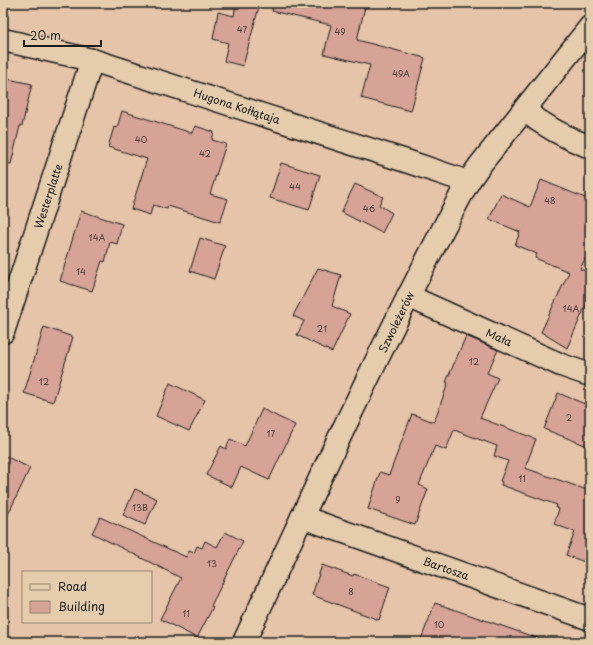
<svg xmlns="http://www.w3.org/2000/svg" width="593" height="645" viewBox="0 0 593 645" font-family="'Playpen Sans',sans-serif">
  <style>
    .building { fill: #d6a396; stroke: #1c1c1c }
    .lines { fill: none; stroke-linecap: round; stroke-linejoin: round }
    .minor-casing { stroke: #1c1c1c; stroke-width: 25 }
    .tertiary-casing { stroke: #1c1c1c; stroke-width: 25 }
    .minor { stroke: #e4ccac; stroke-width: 22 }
    .tertiary { stroke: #e4ccac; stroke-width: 22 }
    .labels { text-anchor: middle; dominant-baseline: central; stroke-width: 3; stroke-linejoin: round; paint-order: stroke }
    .number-label { font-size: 9px; fill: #4a3e3a }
    .street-label { font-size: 11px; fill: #1c1c1c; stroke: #e4ccac }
  </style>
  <rect width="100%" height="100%" fill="#e6c4a9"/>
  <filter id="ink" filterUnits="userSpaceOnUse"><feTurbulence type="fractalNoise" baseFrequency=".025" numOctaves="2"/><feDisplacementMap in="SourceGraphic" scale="8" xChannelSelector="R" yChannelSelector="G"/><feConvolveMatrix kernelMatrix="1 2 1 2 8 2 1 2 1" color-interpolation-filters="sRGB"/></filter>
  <g filter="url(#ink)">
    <!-- building -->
    <g class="building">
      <path d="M 236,3 L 260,3 L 243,66 L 224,61 L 228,43 L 213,39 L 218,12 L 234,16 Z"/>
      <path d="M 273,3 L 366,3 L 357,40 L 425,58 L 411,111 L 361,98 L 370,65 L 324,54 L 331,25 L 272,11 Z"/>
      <path d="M 3,78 L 32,84 L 22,126 L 20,126 L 11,164 L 3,163 Z"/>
      <path d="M 122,111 L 192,133 L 195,126 L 214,132 L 212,140 L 226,144 L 210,194 L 228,199 L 220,222 L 168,206 L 167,209 L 153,205 L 150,215 L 131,209 L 147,159 L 108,147 L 114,127 L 117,128 Z"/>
      <path d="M 281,163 L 320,175 L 309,210 L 270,198 Z"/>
      <path d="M 541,180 L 590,200 L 590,249 L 580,269 L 590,272 L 590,296 L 567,348 L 541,332 L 569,272 L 535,258 L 537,254 L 515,245 L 520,232 L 489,219 L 501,194 L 530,207 Z"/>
      <path d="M 355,184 L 383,197 L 379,205 L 392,213 L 382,233 L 341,212 Z"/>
      <path d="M 81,211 L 122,224 L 117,244 L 110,242 L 105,262 L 102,261 L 92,291 L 60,281 Z"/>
      <path d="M 200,238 L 225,246 L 214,279 L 190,271 Z"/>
      <path d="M 318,268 L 341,275 L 332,306 L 350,314 L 332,352 L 297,335 L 304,321 L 293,316 Z"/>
      <path d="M 44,327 L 73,337 L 53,402 L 24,393 Z"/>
      <path d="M 466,336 L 498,350 L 487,373 L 498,378 L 480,418 L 536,439 L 525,468 L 590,491 L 590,564 L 566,555 L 575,532 L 554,524 L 559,509 L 556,508 L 557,505 L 501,485 L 502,482 L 500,481 L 508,461 L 494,456 L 497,446 L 454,430 L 446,450 L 435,446 L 419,485 L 428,489 L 415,525 L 368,509 L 380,472 L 389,475 L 412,414 L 434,422 L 448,383 L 446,382 Z"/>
      <path d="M 170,383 L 205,400 L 189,431 L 156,416 Z"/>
      <path d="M 558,393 L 590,406 L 590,447 L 544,429 Z"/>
      <path d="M 262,409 L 295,425 L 269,480 L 241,467 L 232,487 L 206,475 L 221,446 L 226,449 L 230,439 L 245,446 Z"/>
      <path d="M 3,455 L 30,468 L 3,525 Z"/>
      <path d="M 135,489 L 157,499 L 145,525 L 123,515 Z"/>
      <path d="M 100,517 L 186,557 L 189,551 L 194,553 L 197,546 L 202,548 L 205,541 L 217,547 L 225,532 L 243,541 L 211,606 L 213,607 L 197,638 L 160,619 L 181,578 L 92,533 Z"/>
      <path d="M 322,565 L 353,576 L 354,574 L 390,587 L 379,620 L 312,595 Z"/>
      <path d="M 435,603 L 540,639 L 539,642 L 420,642 Z"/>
    </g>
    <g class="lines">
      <defs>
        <g id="minor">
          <path d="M 3,40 L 92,60 L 409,162 L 468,182"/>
          <path d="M 524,110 C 544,126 566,138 590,147"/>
          <path d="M 408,296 L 561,365 L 590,375"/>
          <path d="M 3,332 L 92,60"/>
          <path d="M 302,517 L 590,619"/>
        </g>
        <path id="tertiary" d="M 244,642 C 315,488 387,332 468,182 L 480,165 L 590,27"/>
      </defs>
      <!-- minor casing -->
      <use href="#minor" class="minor-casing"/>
      <!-- tertiary casing -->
      <use href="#tertiary" class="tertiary-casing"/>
      <!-- minor -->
      <use href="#minor" class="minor"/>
      <!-- tertiary -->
      <use href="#tertiary" class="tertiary"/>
    </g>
  </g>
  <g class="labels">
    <!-- number labels -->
    <g class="number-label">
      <text x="242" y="29">47</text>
      <text x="340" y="31">49</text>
      <text x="401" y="73">49A</text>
      <text x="141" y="139">40</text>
      <text x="205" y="153">42</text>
      <text x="295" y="186">44</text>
      <text x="550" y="200">48</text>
      <text x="369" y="208">46</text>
      <text x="97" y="237">14A</text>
      <text x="81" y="271">14</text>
      <text x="571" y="308">14A</text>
      <text x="322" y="328">21</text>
      <text x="474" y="361">12</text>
      <text x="44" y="381">12</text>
      <text x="569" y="417">2</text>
      <text x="271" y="433">17</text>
      <text x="522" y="478">11</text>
      <text x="398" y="499">9</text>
      <text x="140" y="507">13B</text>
      <text x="212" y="563">13</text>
      <text x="351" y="591">8</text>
      <text x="186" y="613">11</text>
      <text x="439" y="624">10</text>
    </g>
    <!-- street labels -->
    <g class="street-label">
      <text transform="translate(237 106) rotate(18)">Hugona Kołłątaja</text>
      <text transform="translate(48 196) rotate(-72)">Westerplatte</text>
      <text transform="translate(396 322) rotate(-64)">Szwoleżerów</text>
      <text transform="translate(499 337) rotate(24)">Mała</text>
      <text transform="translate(446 568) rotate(19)">Bartosza</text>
    </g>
  </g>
  <!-- margin -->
  <rect width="593" height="645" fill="none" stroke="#e4ccac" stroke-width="16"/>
  <rect x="8" y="8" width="577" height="629" fill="none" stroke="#1c1c1c" stroke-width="1.5" filter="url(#ink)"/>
  <!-- legend -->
  <rect x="22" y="571" width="130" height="52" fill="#e4ccac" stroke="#948672"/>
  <rect x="30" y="584" width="20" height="6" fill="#e4ccac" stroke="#948672"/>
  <text x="58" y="591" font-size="12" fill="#1c1c1c">Road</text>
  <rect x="30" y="601" width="20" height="12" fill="#d6a396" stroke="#948672"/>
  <text x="58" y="611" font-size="12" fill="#1c1c1c">Building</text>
  <!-- scale -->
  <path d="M24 40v6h77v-6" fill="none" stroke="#1c1c1c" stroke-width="2"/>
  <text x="30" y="40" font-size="12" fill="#1c1c1c" stroke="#e4ccac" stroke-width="3" paint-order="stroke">20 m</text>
</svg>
